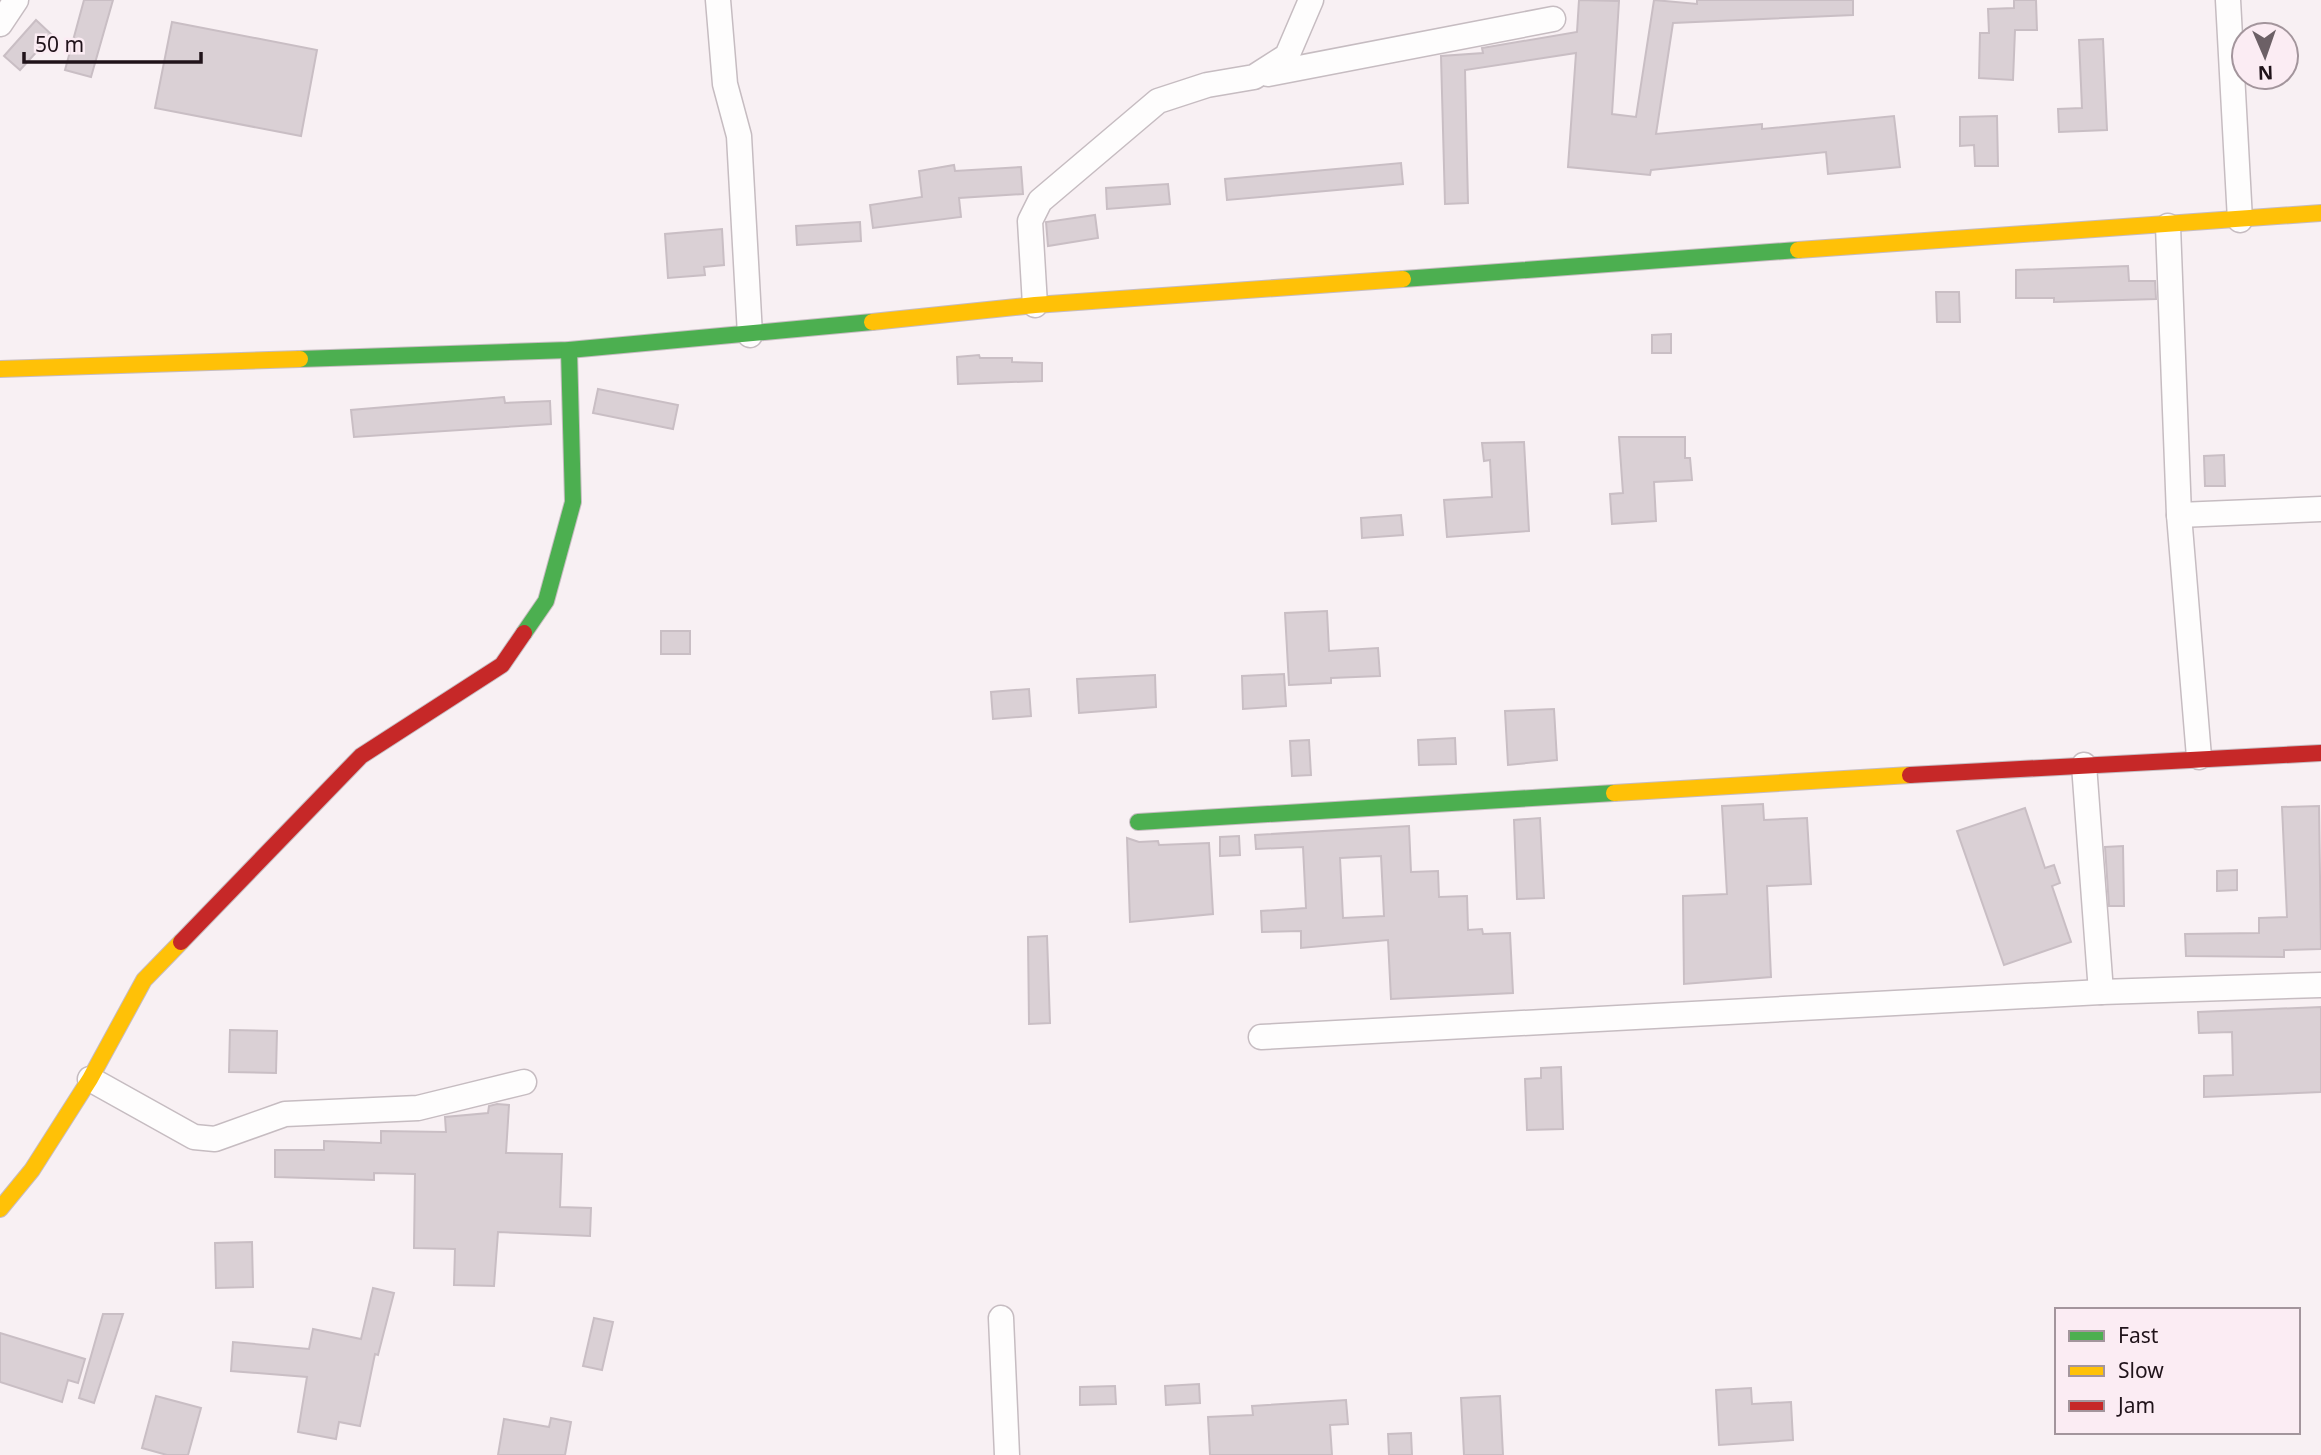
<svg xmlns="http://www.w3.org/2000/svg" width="2321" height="1455" viewBox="0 0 2321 1455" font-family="'Noto Sans',sans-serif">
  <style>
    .building { fill: #dad0d5; stroke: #c9bec4; stroke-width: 2; fill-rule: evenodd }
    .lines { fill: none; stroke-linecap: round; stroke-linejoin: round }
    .street-casing { stroke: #c6bcc1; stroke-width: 27 }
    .fast-casing { stroke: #c6bcc1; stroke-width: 18 }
    .slow-casing { stroke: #c6bcc1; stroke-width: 18 }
    .jam-casing { stroke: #c6bcc1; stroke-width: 18 }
    .street { stroke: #fefdfd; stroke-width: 24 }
    .fast { stroke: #4caf50; stroke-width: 16 }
    .slow { stroke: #ffc107; stroke-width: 16 }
    .jam { stroke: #c62828; stroke-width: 16 }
  </style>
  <rect width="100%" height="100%" fill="#f8f0f3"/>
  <!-- building -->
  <g class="building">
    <path d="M 84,0 L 113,0 L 91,77 L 65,70 Z"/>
    <path d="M 1579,0 L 1619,1 L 1612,114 L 1636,117 L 1654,0 L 1697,4 L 1697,0 L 1853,0 L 1853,15 L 1673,23 L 1656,134 L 1762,124 L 1762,129 L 1894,116 L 1900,167 L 1828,174 L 1826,152 L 1651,170 L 1650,175 L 1568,167 L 1576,53 L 1465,70 L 1468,203 L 1445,204 L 1441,56 L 1483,53 L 1482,48 L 1577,32 Z"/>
    <path d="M 2014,0 L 2036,0 L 2037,30 L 2015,30 L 2013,80 L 1979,78 L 1980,33 L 1989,33 L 1988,9 L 2014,8 Z"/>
    <path d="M 36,20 L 52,35 L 20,70 L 4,56 Z"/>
    <path d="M 172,22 L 317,50 L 301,136 L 155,108 Z"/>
    <path d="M 2103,39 L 2107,130 L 2059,132 L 2058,109 L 2082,108 L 2079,40 Z"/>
    <path d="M 1997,116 L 1998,166 L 1975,166 L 1974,145 L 1960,146 L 1960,117 Z"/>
    <path d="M 1401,163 L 1403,184 L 1227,200 L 1225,179 Z"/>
    <path d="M 954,165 L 955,171 L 1021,167 L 1023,194 L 959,198 L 961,217 L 873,228 L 870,205 L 922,197 L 919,171 Z"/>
    <path d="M 1168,184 L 1170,204 L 1107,209 L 1106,188 Z"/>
    <path d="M 1095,215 L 1098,238 L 1048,246 L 1046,222 Z"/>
    <path d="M 860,222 L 861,241 L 797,245 L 796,226 Z"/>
    <path d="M 722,229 L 724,265 L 704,267 L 705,275 L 668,278 L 665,234 Z"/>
    <path d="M 2128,266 L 2129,281 L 2155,281 L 2156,299 L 2054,302 L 2054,298 L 2016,298 L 2016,270 Z"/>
    <path d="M 1936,292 L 1959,292 L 1960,322 L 1937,322 Z"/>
    <path d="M 1671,334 L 1671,353 L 1652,353 L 1652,335 Z"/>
    <path d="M 979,355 L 980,358 L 1012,358 L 1012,362 L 1042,363 L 1042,381 L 958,384 L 957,357 Z"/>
    <path d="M 598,389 L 678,405 L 673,429 L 593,413 Z"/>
    <path d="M 504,397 L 505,403 L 550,401 L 551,424 L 354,437 L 351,410 Z"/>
    <path d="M 1619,437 L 1685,437 L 1685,458 L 1690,458 L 1692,480 L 1654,482 L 1656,521 L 1612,524 L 1610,494 L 1623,493 Z"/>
    <path d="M 1524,442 L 1529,531 L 1447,537 L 1444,500 L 1492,497 L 1490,460 L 1484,461 L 1482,443 Z"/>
    <path d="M 2224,455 L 2225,486 L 2205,486 L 2204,456 Z"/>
    <path d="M 1401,515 L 1403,535 L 1362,538 L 1361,518 Z"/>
    <path d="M 1327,611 L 1329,651 L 1378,648 L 1380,676 L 1331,678 L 1331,683 L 1289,685 L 1285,613 Z"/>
    <rect x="661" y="631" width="29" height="23"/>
    <path d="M 1284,674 L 1286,706 L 1243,709 L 1242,676 Z"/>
    <path d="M 1155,675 L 1156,707 L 1079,713 L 1077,679 Z"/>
    <path d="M 1029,689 L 1031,716 L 993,719 L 991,692 Z"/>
    <path d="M 1554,709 L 1557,760 L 1508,765 L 1505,711 Z"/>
    <path d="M 1455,738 L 1456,764 L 1419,765 L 1418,740 Z"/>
    <path d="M 1309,740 L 1311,775 L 1292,776 L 1290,741 Z"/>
    <path d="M 1763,804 L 1764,820 L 1807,818 L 1811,884 L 1767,886 L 1771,977 L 1684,984 L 1683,896 L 1727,894 L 1722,806 Z"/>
    <path d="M 2319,806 L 2321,949 L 2284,950 L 2284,957 L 2186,956 L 2185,934 L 2259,933 L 2259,918 L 2287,917 L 2282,807 Z"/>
    <path d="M 2025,808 L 2045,868 L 2054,865 L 2060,883 L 2052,886 L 2071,942 L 2004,965 L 1957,831 Z"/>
    <path d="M 1540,818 L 1544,898 L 1517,899 L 1514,820 Z"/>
    <path d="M 1409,826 L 1411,872 L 1438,871 L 1439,897 L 1467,896 L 1468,930 L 1482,929 L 1483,934 L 1510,933 L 1513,993 L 1391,999 L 1388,940 L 1301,948 L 1301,931 L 1262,932 L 1261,911 L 1306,908 L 1303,847 L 1256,849 L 1255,835 ZM 1381,856 L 1384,916 L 1343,918 L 1340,858 Z"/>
    <path d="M 1239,836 L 1240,855 L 1220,856 L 1220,837 Z"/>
    <path d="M 1127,838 L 1139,842 L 1158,841 L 1159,845 L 1209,843 L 1213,914 L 1130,922 Z"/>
    <path d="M 2123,846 L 2124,906 L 2109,906 L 2105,847 Z"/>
    <path d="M 2237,870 L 2237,890 L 2217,891 L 2217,871 Z"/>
    <path d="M 1047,936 L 1050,1023 L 1029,1024 L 1028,937 Z"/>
    <path d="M 2321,1007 L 2321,1092 L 2204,1097 L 2204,1076 L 2233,1075 L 2232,1032 L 2199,1033 L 2198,1012 Z"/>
    <path d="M 230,1030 L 277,1031 L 276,1073 L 229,1072 Z"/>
    <path d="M 1561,1067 L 1563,1129 L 1527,1130 L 1525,1079 L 1541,1078 L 1541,1068 Z"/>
    <path d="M 497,1104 L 509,1105 L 506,1153 L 562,1154 L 560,1207 L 591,1208 L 590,1236 L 498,1232 L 494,1286 L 454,1285 L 455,1249 L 414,1248 L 415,1174 L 374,1173 L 374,1180 L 275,1177 L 275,1150 L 324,1150 L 324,1141 L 381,1143 L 381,1131 L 446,1132 L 445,1117 L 488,1113 L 489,1106 Z"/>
    <path d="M 252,1242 L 253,1287 L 216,1288 L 215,1243 Z"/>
    <path d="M 373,1288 L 394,1293 L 378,1355 L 375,1354 L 360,1426 L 339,1422 L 336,1439 L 298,1432 L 307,1377 L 231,1371 L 233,1342 L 309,1349 L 313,1329 L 361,1339 Z"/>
    <path d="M 103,1314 L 123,1314 L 94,1403 L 79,1398 Z"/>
    <path d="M 594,1318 L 613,1322 L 602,1370 L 583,1366 Z"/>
    <path d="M 0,1333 L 85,1359 L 78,1383 L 68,1380 L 62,1402 L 0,1382 Z"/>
    <path d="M 1199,1384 L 1200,1403 L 1166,1405 L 1165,1386 Z"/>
    <path d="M 1115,1386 L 1116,1404 L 1080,1405 L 1080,1387 Z"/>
    <path d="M 1751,1388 L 1752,1404 L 1791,1402 L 1793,1440 L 1719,1445 L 1716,1390 Z"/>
    <path d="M 156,1396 L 201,1408 L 188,1455 L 167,1455 L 142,1448 Z"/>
    <path d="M 1500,1396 L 1503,1455 L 1464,1455 L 1461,1398 Z"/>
    <path d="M 1346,1400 L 1348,1424 L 1330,1425 L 1332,1455 L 1210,1455 L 1208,1417 L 1253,1415 L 1252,1406 Z"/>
    <path d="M 551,1418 L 571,1422 L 565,1455 L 498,1455 L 504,1419 L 549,1427 Z"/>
    <path d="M 1411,1433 L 1412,1455 L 1389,1455 L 1388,1434 Z"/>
  </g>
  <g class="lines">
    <defs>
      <g id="street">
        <path d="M 718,0 L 725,84 L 739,136 L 750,335"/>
        <path d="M 2228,0 L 2240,220"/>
        <path d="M 0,24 L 16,0"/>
        <path d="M 1268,74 L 1553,19"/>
        <path d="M 2168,226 L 2179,515 L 2199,757"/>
        <path d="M 1035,305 L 1030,221 L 1040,201 L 1158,101 L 1207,85 L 1254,77 L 1287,56 L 1311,0"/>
        <path d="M 2179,515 L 2321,509"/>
        <path d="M 2084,765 L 2101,992"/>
        <path d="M 1261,1037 L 2101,992 L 2321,985"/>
        <path d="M 90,1079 L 194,1137 L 215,1139 L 285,1114 L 418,1108 L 524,1082"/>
        <path d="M 1001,1318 L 1007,1455"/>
      </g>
      <g id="fast">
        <path d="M 1403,279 L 1798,250"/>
        <path d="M 300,359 L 569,350 L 872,322"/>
        <path d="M 524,633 L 546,601 L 573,502 L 569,350"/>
        <path d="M 1138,822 L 1614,793"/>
      </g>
      <g id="slow">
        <path d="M 1798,250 L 2321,213"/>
        <path d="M 872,322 L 1035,305 L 1403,279"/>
        <path d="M 0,369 L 300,359"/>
        <path d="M 1614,793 L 1910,775"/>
        <path d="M 0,1209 L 32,1170 L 90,1079 L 144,980 L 181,942"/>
      </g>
      <g id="jam">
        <path d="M 1910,775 L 2321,753"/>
        <path d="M 181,942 L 361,756 L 502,665 L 524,633"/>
      </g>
    </defs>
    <!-- street casing -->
    <use href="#street" class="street-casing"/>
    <!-- fast casing -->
    <use href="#fast" class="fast-casing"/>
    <!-- slow casing -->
    <use href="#slow" class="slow-casing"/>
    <!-- jam casing -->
    <use href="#jam" class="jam-casing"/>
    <!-- street -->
    <use href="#street" class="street"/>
    <!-- fast -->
    <use href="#fast" class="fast"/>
    <!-- slow -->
    <use href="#slow" class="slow"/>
    <!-- jam -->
    <use href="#jam" class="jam"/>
  </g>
  <!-- legend -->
  <rect x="2055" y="1308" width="245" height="126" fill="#fbecf3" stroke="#a3959c" stroke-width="2"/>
  <rect x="2069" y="1331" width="35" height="10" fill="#4caf50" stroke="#a3959c" stroke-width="2"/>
  <text x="2118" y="1343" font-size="21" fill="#20131a">Fast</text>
  <rect x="2069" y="1366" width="35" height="10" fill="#ffc107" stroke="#a3959c" stroke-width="2"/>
  <text x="2118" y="1378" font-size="21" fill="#20131a">Slow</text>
  <rect x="2069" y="1401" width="35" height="10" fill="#c62828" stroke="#a3959c" stroke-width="2"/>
  <text x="2118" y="1413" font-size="21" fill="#20131a">Jam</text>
  <!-- north arrow -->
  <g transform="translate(2265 56) rotate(178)"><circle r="33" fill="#fbecf3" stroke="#a3959c" stroke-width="2"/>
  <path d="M0-5L12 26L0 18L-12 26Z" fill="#6c6066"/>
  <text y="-10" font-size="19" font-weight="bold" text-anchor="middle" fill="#20131a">N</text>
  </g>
  <!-- scale -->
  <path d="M24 52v10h177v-10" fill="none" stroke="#20131a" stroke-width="3.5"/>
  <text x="35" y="52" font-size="21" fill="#20131a" stroke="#fbecf3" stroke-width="5" paint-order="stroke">50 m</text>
</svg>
